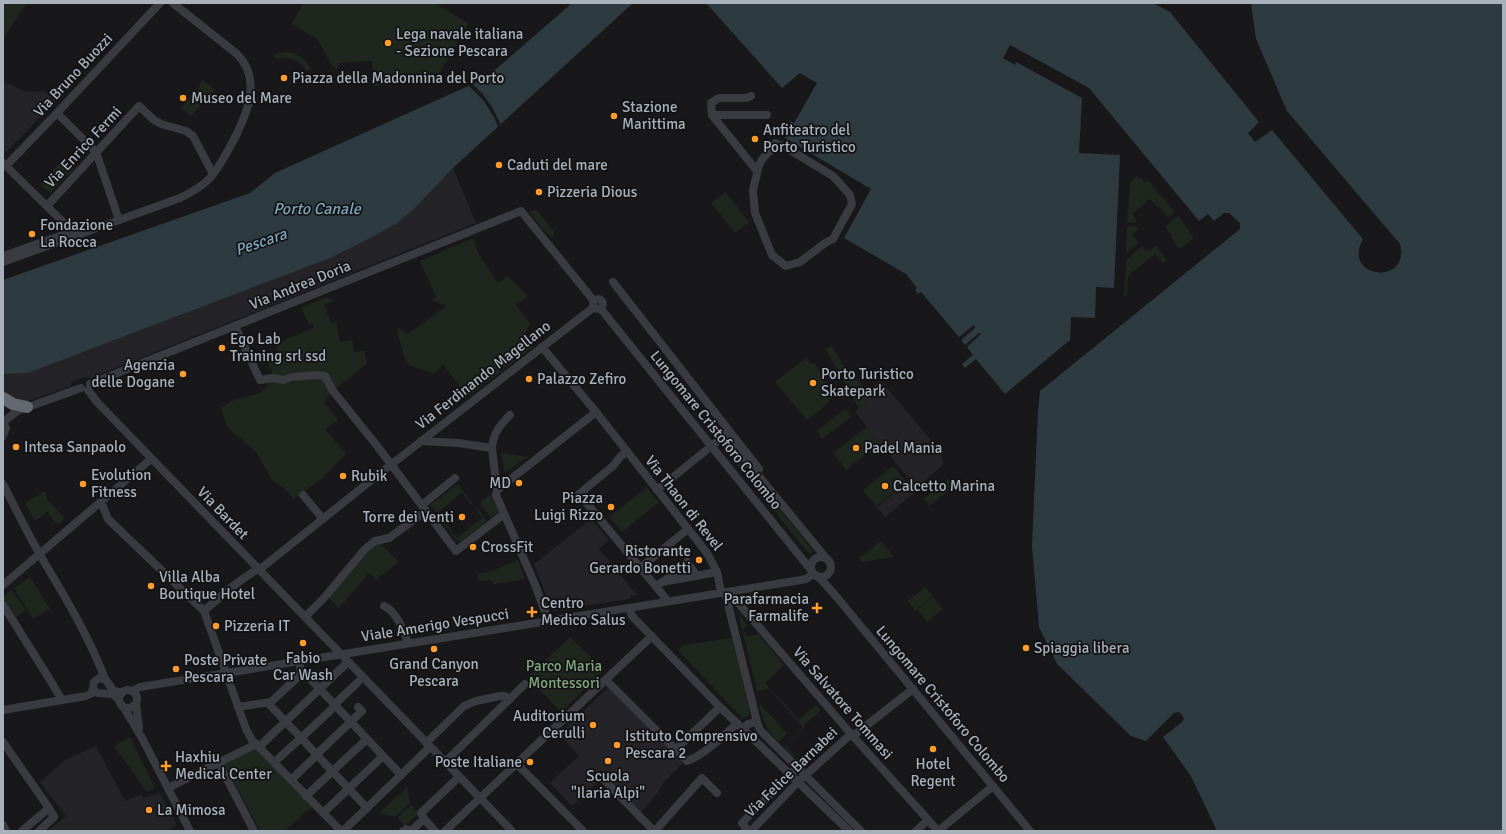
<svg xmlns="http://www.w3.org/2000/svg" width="1506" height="834" viewBox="0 0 1506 834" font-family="Signika,sans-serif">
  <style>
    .built { fill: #242428 }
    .green { fill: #1e261e }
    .water { fill: #2d3a40 }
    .pier { fill: #18181b }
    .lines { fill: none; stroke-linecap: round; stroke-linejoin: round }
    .minor { stroke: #393b40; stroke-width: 8 }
    .highway { stroke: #646971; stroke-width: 12 }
    .poi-dot { fill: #ff9d2c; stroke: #131316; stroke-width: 1.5 }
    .labels { text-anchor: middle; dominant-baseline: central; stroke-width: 3.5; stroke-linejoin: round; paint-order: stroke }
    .poi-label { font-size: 15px; fill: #a9b1bb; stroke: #131316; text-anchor: start }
    .street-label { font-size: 15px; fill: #a9b1bb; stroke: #131316 }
    .park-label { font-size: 15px; fill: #82a77f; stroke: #131316 }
    .water-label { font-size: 16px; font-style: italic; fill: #7ea4b8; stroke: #131316 }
  </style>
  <rect width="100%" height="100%" fill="#18181b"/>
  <!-- built -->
  <g class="built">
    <path d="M 3,81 L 26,92 L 44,91 L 56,101 L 6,152 L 3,149 Z"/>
    <path d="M 453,168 L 476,223 L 91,378 L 85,377 L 71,383 L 71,386 L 34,399 L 22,403 L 3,396 L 3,374 L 28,373 L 328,259 L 365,241 L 415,208 Z"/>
    <path d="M 881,381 L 941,452 L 943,465 L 916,488 L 917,491 L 885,517 L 877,507 L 910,480 L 855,412 L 867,403 L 869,397 L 866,392 Z"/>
    <path d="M 591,519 L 609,540 L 599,549 L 637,595 L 630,596 L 630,599 L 552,611 L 534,564 Z"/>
    <path d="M 609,687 L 683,763 L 664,782 L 657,794 L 641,812 L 605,775 L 572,806 L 550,783 L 579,756 L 559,734 Z"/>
    <path d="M 96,746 L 125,801 L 141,794 L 143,798 L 160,793 L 177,825 L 167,831 L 47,831 L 66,816 L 40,782 L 65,760 Z"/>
  </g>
  <!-- green -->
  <g class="green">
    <path d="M 3,3 L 28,3 L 21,11 L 3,39 Z"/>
    <path d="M 303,3 L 434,3 L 468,23 L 436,80 L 374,86 L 372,61 L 339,63 L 337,69 L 336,69 L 331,64 L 318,40 L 292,24 Z"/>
    <path d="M 284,52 C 296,52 306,58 311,69 L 306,71 C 300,60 289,55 277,59 L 273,55 Z"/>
    <path d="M 203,80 L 215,90 L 191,116 L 181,108 L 200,87 L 199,85 Z"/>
    <path d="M 63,159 L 74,169 L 50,193 L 40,184 Z"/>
    <path d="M 1137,175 L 1140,180 L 1142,178 L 1145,183 L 1148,180 L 1175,212 L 1168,218 L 1160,207 L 1158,208 L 1150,199 L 1132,214 L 1137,221 L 1135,223 L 1127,222 L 1130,183 Z"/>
    <path d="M 725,192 L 749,222 L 735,233 L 711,203 Z"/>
    <path d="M 537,210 L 554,232 L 554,238 L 547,234 L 529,212 Z"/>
    <path d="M 1178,216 L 1193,236 L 1192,240 L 1179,249 L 1171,237 L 1172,236 L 1165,227 Z"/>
    <path d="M 1127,226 L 1135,226 L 1139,229 L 1132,235 L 1139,243 L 1126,253 Z"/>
    <path d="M 473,238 L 479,255 L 482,257 L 481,258 L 498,283 L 508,276 L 528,296 L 516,305 L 530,323 L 522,339 L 533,347 L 467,397 L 443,364 L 434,374 L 409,365 L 403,354 L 397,329 L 403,330 L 407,335 L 446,306 L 431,300 L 436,297 L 420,261 Z"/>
    <path d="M 1157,245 L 1158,247 L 1157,248 L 1167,260 L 1163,263 L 1155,254 L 1128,276 L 1127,295 L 1124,297 L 1126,260 L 1142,246 L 1146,251 L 1148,250 L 1149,251 Z"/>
    <path d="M 326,297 L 334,301 L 324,304 L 331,323 L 336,321 L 340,342 L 352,340 L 354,352 L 364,351 L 367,363 L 335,390 L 325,372 L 278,377 L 273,375 L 268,362 L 279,352 L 276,348 L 286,339 L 314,328 L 312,323 L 309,324 L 301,308 Z"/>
    <path d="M 832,346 L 846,370 L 839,373 L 826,349 Z"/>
    <path d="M 807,357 L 810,364 L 814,362 L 833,395 C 832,402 813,416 807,420 L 775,382 Z"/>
    <path d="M 849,375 L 850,377 L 859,381 L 869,397 L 867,403 L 859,409 L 842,379 Z"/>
    <path d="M 316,377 L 324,380 L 330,394 L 325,403 L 338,420 L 325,429 L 346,453 L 324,477 L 294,499 L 286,490 L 272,480 L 256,452 L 228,428 L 221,408 L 231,401 L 261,393 L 271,381 L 288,383 Z"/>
    <path d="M 845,409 L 851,417 L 822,439 L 817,431 Z"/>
    <path d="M 867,427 L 880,443 L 846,470 L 833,453 Z"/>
    <path d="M 725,445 L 728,445 L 814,552 L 810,554 L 808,553 L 724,448 Z"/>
    <path d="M 501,453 L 528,457 L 505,473 Z"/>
    <path d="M 893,466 L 906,482 L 876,506 L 863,490 Z"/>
    <path d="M 949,479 L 954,486 L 929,506 L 923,499 Z"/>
    <path d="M 458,484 L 473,504 L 472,505 L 462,492 L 437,513 L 430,505 Z"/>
    <path d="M 647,487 L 659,502 L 622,532 L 609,517 Z"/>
    <path d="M 45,491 L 48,502 L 49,501 L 65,519 L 58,525 L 47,512 L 35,521 L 25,503 Z"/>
    <path d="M 491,494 L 499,512 L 491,518 L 481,505 L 481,502 Z"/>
    <path d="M 476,507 L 487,521 L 460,542 L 458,542 L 441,520 L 442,519 L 457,538 L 482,518 L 475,508 Z"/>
    <path d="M 881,541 L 894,557 L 862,562 L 859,558 Z"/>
    <path d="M 380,543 L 399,562 L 376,580 L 369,573 L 339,608 L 328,597 L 374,545 Z"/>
    <path d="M 518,560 L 525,579 L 494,584 L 491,580 L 479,581 L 477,574 L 489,572 Z"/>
    <path d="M 30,577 L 50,609 L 33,619 L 14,588 Z"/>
    <path d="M 925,587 L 933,596 L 915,611 L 908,601 Z"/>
    <path d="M 12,590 L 26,611 L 16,617 L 3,598 L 3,596 Z"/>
    <path d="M 933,597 L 943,609 L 927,622 L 917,610 Z"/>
    <path d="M 738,612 L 747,625 L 743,629 L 747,636 L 758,634 L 784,665 L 765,683 L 799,720 L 816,705 L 821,710 L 804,725 L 805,726 L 786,746 L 798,759 L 798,760 L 784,747 L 803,727 L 769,689 L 757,691 Z"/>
    <path d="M 570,637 L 604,670 L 561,712 L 528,677 Z"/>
    <path d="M 732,638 L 750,712 L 749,715 L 743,719 L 678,650 L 684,645 Z"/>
    <path d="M 760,704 L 787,733 L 779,742 L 768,730 L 764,721 L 759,706 Z"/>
    <path d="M 130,737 L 155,788 L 147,792 L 114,746 Z"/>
    <path d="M 255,749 L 312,807 L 285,831 L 260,831 L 224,764 Z"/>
    <path d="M 407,787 L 410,803 L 395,817 L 379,813 Z"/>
    <path d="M 411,805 L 419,813 L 405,826 L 397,818 Z"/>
  </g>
  <!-- water -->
  <g class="water">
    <path d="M 572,3 L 633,3 L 453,168 L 415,208 L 397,223 L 365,241 L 328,259 L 28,373 L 3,374 L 3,280 L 250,193 L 275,173 L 286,168 L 486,78 Z"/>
    <path d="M 706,3 L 1153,3 L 1170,12 L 1259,122 L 1248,133 L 1255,142 L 1272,130 L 1363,239 C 1341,279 1411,286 1400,244 L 1287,111 L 1256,39 L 1251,3 L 1503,3 L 1503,831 L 1217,831 L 1191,776 L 1163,737 L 1182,722 L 1184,719 L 1182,715 L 1179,712 L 1174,713 L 1146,741 L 1131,736 L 1057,664 L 1039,627 L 1032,546 L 1038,410 L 1040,391 L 1240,229 L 1240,223 L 1229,213 L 1224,213 L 1214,221 L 1208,214 L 1199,221 L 1089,88 L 1010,45 L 1003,58 L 1015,65 L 1016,62 L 1082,98 L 1079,153 L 1120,155 L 1114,288 L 1096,287 L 1095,318 L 1071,317 L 1070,340 L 1005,394 L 976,359 L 965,368 L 962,364 L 973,355 L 967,347 L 981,334 L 979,333 L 965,345 L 961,340 L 975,328 L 974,325 L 959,337 L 921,292 L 918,294 L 915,290 L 917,288 L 906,274 L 844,238 L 871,189 L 785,138 L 791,127 L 789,125 L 791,121 L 794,123 L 817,83 L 800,73 L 782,88 Z"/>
  </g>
  <!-- pier -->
  <path class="pier" d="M 471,83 L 482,93 L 492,107 L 502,127 L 499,130 L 495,119 L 484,101 L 467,84 Z"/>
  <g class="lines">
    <!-- minor -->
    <g class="minor">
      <path d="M 57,113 L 96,152 L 119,220"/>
      <path d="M 712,115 L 711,103 L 719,98 L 747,98 L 751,96"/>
      <path d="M 775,143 L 785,147 L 833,176 L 850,195 L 852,204 L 833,239 L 825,243 L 800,262 L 786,266 L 772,255 L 755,213 L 753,190 L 759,165 L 763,158 L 772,149 Z"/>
      <path d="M 3,163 L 72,231 L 73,237"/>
      <path d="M 6,166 L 57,113 L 160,3"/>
      <path d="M 757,171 L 712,115 L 767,115"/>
      <path d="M 47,206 L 139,106 L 154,120 L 161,124 L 186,131 L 193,136 L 213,174"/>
      <path d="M 3,256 L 77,230"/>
      <path d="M 3,262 L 180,198 C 190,193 200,188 208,180 C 217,171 224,158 230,147 C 245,119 264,81 237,54 L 173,3"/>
      <path d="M 613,282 L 759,469"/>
      <circle cx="598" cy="304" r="5"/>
      <path d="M 601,309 L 811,570"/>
      <path d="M 235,326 L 260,380 L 272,378 L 283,380 L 293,377 L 316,375 L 325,376 L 333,391 L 378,447 L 456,551 L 504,514"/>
      <path d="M 542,347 L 596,412 L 707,553 L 717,572 L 721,592"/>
      <path d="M 90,384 L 521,211 L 594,301"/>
      <path d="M 88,390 L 97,402 L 512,831"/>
      <path d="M 3,422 L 17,411 L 81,388"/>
      <path d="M 3,424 L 6,428 L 3,436"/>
      <path d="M 421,441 L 458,443 L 492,448 L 497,490 L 496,495 L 534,582 L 548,620"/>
      <path d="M 492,448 C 493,433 500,425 510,415"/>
      <path d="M 627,451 L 620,457 L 613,466 L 579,494 L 663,595 L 667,601"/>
      <path d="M 3,484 C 17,511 30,539 46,565 C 68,602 90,639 105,679"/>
      <path d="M 497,490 L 596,412"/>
      <path d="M 657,490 L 725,435 L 826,558"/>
      <path d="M 303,495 L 323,519"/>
      <path d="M 101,502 L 108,519 L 204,611 L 246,729 L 252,740 L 341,831"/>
      <path d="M 422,505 L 455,478"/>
      <circle cx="821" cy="567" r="10"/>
      <path d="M 640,568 L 688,529"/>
      <path d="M 818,576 L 835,595 L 1030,831"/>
      <path d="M 663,582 L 687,562 L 697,576"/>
      <path d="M 3,585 L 151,459"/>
      <path d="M 656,586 L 662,582 L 717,572"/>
      <path d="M 731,591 L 733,597 L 851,734 L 938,831"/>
      <path d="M 725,592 L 757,722 L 760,730 L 861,831"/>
      <path d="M 3,605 L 47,675 L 62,700"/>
      <path d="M 384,606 C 396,611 405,632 408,643"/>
      <path d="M 629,608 L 632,616 L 720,707 L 849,831"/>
      <path d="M 204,611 C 223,594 242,577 264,566 L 379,474 L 594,307"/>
      <path d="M 305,617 L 324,598 L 365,549 L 375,541 L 389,538 L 426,511"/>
      <path d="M 301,669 L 401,775"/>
      <path d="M 606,680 L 687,761 C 704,755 724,736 737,723"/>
      <path d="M 93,689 L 97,693 L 112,694 L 117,698"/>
      <circle cx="128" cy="699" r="9"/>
      <path d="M 132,691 L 140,687 L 801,580 L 806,579 L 813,574"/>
      <path d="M 268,703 L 367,808"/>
      <path d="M 136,704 L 139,728"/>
      <path d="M 334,705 L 358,682"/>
      <path d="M 238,707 L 271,702 L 301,674 L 300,665"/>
      <path d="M 124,708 L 142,738 L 190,831"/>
      <path d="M 3,710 L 86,696 L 92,693 L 94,682 L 99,678 L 105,679 L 114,691 L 122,693"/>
      <path d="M 744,729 L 748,724 L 757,722"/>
      <path d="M 853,736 L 913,689"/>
      <path d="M 301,738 L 335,706"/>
      <path d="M 3,742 L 49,808 L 54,817 L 39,831"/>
      <path d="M 263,743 L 348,662"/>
      <path d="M 426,743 L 464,706 L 476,701 L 500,696 L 505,696 L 509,700"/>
      <path d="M 675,750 L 720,707"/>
      <path d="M 317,754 L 362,711 L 358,707"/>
      <path d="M 279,758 L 301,738"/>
      <path d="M 218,762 L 254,831"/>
      <path d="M 445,762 L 525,684"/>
      <path d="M 517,764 L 583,831"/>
      <path d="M 295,776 L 317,755"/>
      <path d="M 605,781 L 654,831"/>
      <path d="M 168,788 L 256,744"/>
      <path d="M 306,796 L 367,739"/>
      <path d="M 323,813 L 383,756"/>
      <path d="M 3,825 L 6,831"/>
      <path d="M 22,831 L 49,808"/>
      <path d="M 343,831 L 430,747"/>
      <path d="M 403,831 L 406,829 L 410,831"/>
      <path d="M 411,831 L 424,819"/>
      <path d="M 435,831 L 424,819 L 421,813 L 459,777"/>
      <path d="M 445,831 L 652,636"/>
      <path d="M 655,831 L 702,778 L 717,793"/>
      <path d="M 748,831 L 742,823 L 793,771"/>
      <path d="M 751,831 L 798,782 L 851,734"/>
      <path d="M 916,831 L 928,820"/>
      <path d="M 938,831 L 993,786"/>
    </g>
    <!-- highway -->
    <path class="highway" d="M 3,398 L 13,404 L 27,407"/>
  </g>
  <!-- markers -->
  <g class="poi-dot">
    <circle cx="388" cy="43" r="4"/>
    <circle cx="284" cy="78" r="4"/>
    <circle cx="183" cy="98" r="4"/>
    <circle cx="614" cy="116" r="4"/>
    <circle cx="755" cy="139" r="4"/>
    <circle cx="499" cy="165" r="4"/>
    <circle cx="539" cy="192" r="4"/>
    <circle cx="32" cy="234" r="4"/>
    <circle cx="222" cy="348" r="4"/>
    <circle cx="183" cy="374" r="4"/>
    <circle cx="529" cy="379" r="4"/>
    <circle cx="813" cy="383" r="4"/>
    <circle cx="16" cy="447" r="4"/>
    <circle cx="856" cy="448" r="4"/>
    <circle cx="343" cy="476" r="4"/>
    <circle cx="519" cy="483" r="4"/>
    <circle cx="83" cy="484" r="4"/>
    <circle cx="885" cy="486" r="4"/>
    <circle cx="611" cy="507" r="4"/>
    <circle cx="462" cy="517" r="4"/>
    <circle cx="473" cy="547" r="4"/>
    <circle cx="699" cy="560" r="4"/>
    <circle cx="151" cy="586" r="4"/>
    <path d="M815 602h4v4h4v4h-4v4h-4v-4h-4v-4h4z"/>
    <path d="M530 606h4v4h4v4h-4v4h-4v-4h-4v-4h4z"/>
    <circle cx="216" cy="626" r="4"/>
    <circle cx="303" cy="643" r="4"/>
    <circle cx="1026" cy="648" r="4"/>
    <circle cx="434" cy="649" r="4"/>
    <circle cx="176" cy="669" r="4"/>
    <circle cx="593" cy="725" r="4"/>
    <circle cx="617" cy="745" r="4"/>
    <circle cx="933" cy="749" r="4"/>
    <circle cx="608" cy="761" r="4"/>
    <circle cx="530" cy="762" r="4"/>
    <path d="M164 760h4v4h4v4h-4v4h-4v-4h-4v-4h4z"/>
    <circle cx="149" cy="810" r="4"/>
  </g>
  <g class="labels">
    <!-- poi labels -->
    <g class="poi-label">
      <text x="396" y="34">Lega navale italiana<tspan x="396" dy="17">- Sezione Pescara</tspan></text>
      <text x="292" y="78">Piazza della Madonnina del Porto</text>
      <text x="191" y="98">Museo del Mare</text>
      <text x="622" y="107">Stazione<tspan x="622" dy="17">Marittima</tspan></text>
      <text x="763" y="130">Anfiteatro del<tspan x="763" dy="17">Porto Turistico</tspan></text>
      <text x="507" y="165">Caduti del mare</text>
      <text x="547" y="192">Pizzeria Dious</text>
      <text x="40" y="225">Fondazione<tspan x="40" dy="17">La Rocca</tspan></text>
      <text x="230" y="339">Ego Lab<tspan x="230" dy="17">Training srl ssd</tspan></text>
      <text x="175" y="365" text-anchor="end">Agenzia<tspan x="175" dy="17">delle Dogane</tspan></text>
      <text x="821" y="374">Porto Turistico<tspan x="821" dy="17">Skatepark</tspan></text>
      <text x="537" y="379">Palazzo Zefiro</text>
      <text x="24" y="447">Intesa Sanpaolo</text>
      <text x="864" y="448">Padel Mania</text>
      <text x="91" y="475">Evolution<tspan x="91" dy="17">Fitness</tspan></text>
      <text x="351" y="476">Rubik</text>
      <text x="511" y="483" text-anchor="end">MD</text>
      <text x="893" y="486">Calcetto Marina</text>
      <text x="603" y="498" text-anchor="end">Piazza<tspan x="603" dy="17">Luigi Rizzo</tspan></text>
      <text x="454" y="517" text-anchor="end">Torre dei Venti</text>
      <text x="481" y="547">CrossFit</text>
      <text x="691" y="551" text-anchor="end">Ristorante<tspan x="691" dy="17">Gerardo Bonetti</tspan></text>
      <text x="159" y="577">Villa Alba<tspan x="159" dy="17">Boutique Hotel</tspan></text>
      <text x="809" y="599" text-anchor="end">Parafarmacia<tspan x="809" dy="17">Farmalife</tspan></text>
      <text x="541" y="603">Centro<tspan x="541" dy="17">Medico Salus</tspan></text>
      <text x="224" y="626">Pizzeria IT</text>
      <text x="1034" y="648">Spiaggia libera</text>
      <text x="303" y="658" text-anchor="middle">Fabio<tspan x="303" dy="17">Car Wash</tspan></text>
      <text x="184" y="660">Poste Private<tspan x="184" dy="17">Pescara</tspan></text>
      <text x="434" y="664" text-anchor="middle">Grand Canyon<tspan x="434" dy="17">Pescara</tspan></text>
      <text x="585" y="716" text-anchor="end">Auditorium<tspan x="585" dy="17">Cerulli</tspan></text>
      <text x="625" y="736">Istituto Comprensivo<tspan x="625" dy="17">Pescara 2</tspan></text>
      <text x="175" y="757">Haxhiu<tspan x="175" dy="17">Medical Center</tspan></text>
      <text x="522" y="762" text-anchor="end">Poste Italiane</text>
      <text x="933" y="764" text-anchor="middle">Hotel<tspan x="933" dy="17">Regent</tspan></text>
      <text x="608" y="776" text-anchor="middle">Scuola<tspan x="608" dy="17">"Ilaria Alpi"</tspan></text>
      <text x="157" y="810">La Mimosa</text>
    </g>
    <!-- street labels -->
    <g class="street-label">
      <text transform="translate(73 75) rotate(-47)">Via Bruno Buozzi</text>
      <text transform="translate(83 147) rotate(-47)">Via Enrico Fermi</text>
      <text transform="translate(300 285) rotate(-22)">Via Andrea Doria</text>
      <text transform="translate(483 375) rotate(-38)">Via Ferdinando Magellano</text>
      <text transform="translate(716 430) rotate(51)">Lungomare Cristoforo Colombo</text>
      <text transform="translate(684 503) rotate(52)">Via Thaon di Revel</text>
      <text transform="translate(223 513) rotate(46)">Via Bardet</text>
      <text transform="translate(435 625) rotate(-9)">Viale Amerigo Vespucci</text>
      <text transform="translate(843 703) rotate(49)">Via Salvatore Tommasi</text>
      <text transform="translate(943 704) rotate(50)">Lungomare Cristoforo Colombo</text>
      <text transform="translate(791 772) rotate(-44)">Via Felice Barnabei</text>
    </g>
    <!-- park labels -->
    <g class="park-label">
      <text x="564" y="666">Parco Maria<tspan x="564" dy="17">Montessori</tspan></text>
    </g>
    <!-- water labels -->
    <g class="water-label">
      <text x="317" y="209">Porto Canale</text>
      <text transform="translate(261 242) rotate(-19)">Pescara</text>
    </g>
  </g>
  <!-- border -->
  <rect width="1506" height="834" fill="none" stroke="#a9b1bb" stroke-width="8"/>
</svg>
